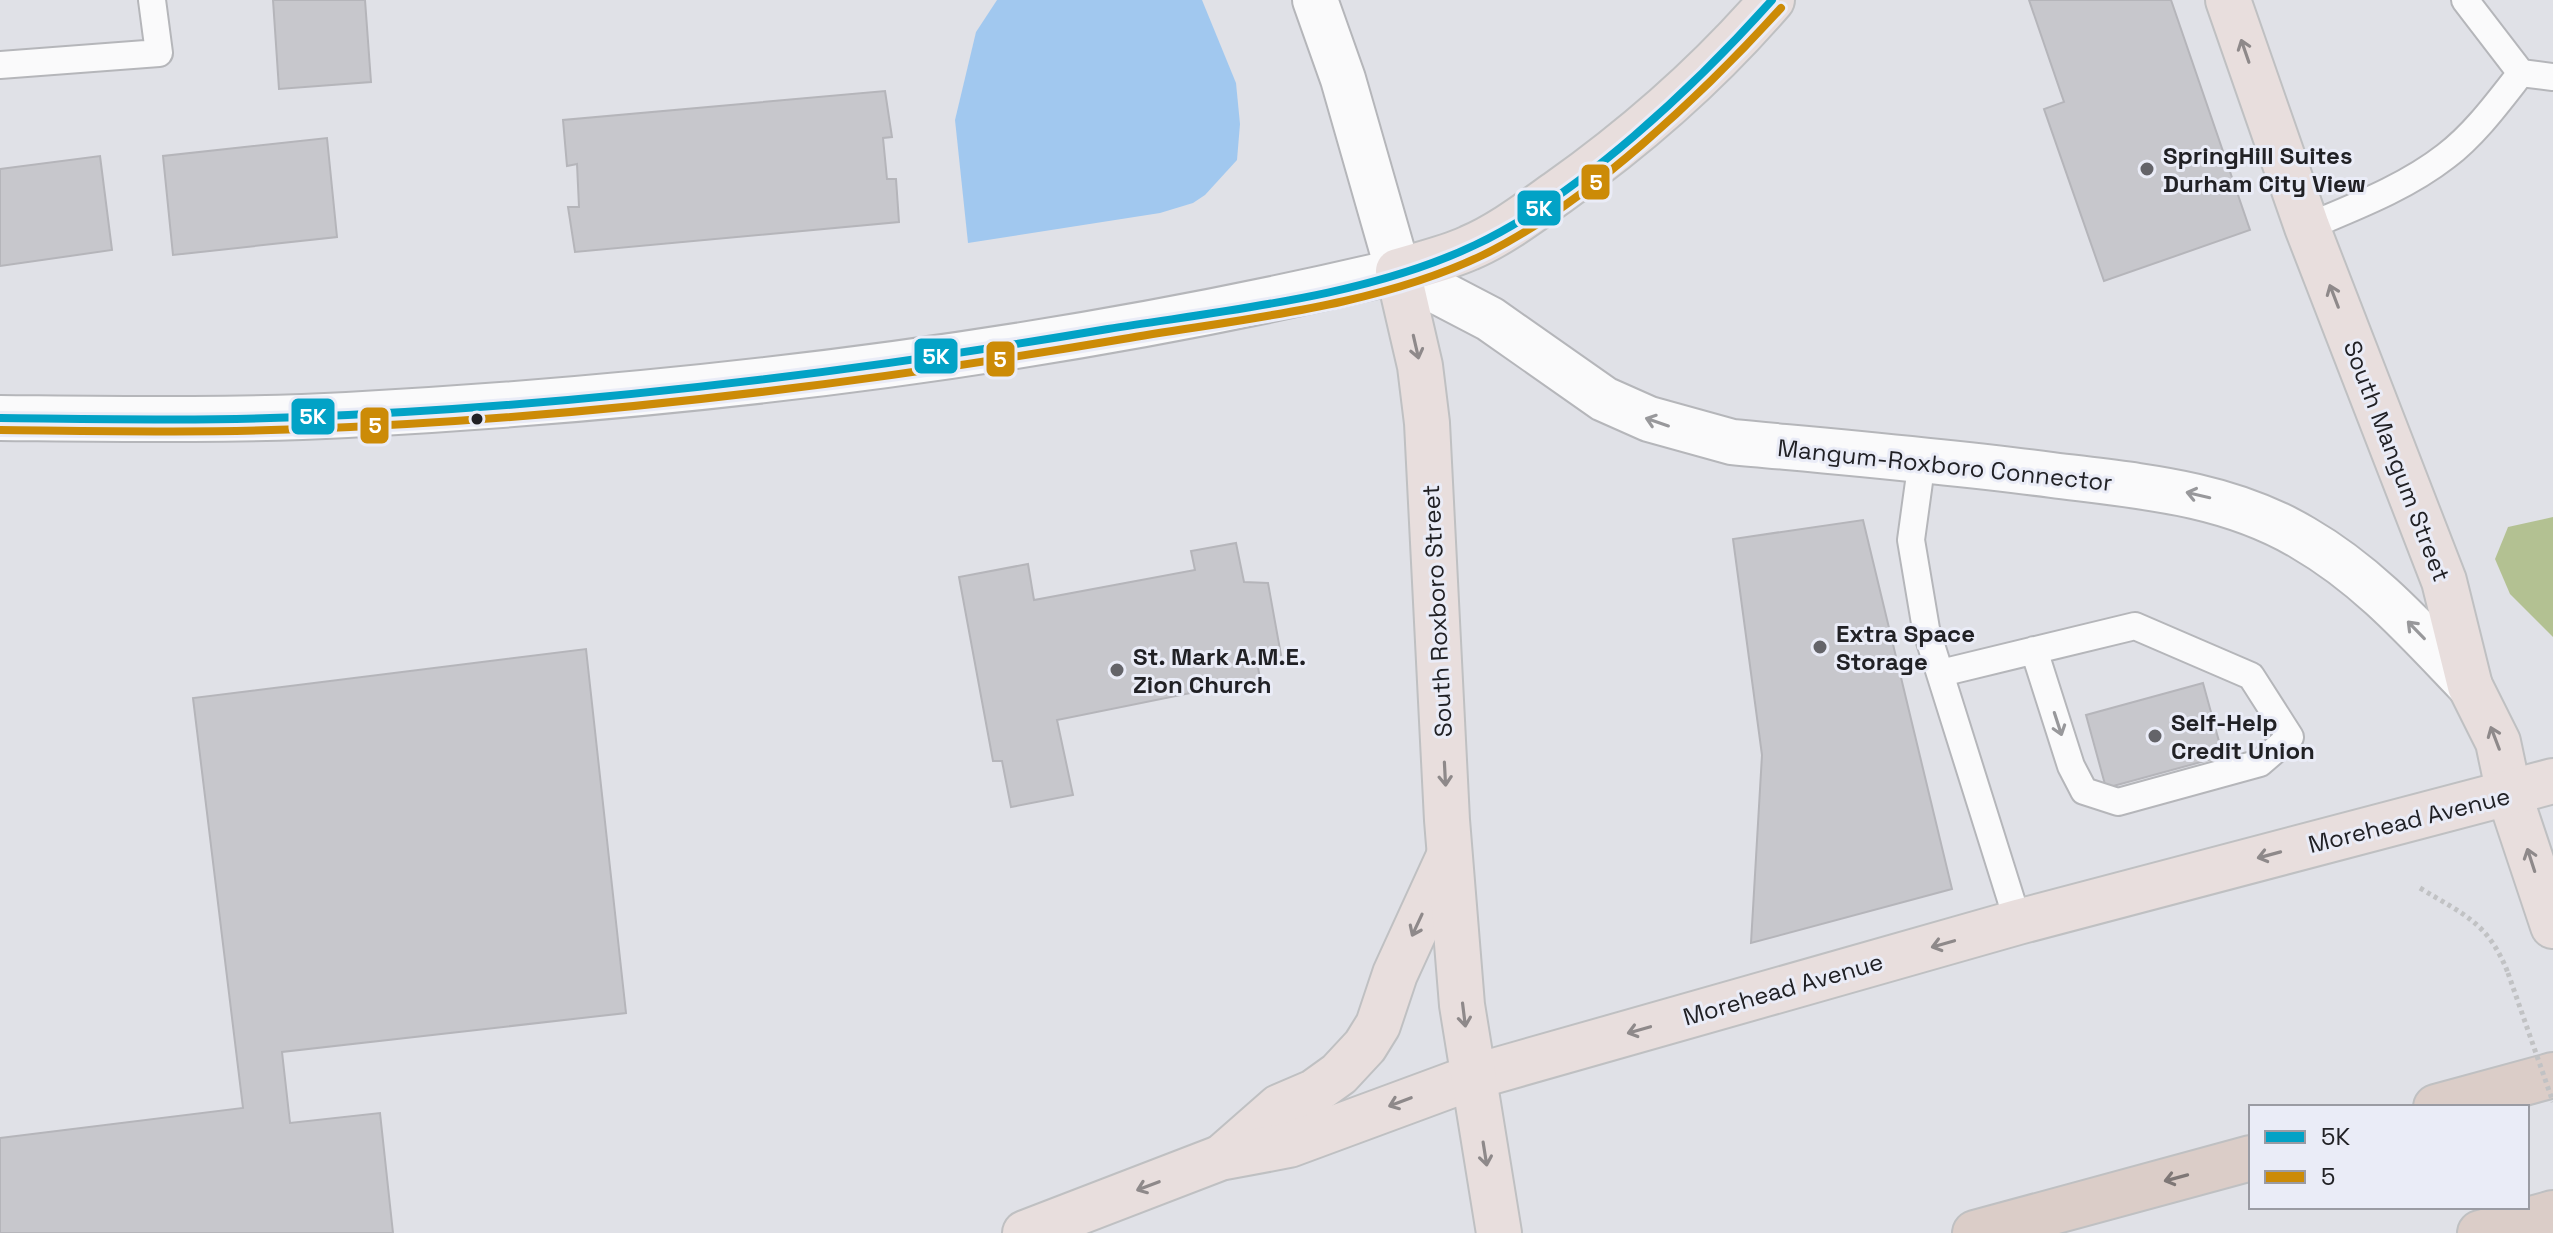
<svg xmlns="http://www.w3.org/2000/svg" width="2553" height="1233" viewBox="0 0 2553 1233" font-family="'Space Grotesk',sans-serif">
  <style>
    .forest { fill: #b3c192 }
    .water { fill: #a1c8ef }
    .building { fill: #c7c7cc; stroke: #b5b5ba; stroke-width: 2 }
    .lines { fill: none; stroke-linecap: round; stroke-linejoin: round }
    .lane-casing { stroke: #b5b6ba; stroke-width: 30 }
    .secondary-casing { stroke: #b5b6ba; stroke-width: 48 }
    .primary-casing { stroke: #bfc0c2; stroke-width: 48 }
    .highway-casing { stroke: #bfc0c2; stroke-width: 48 }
    .path { stroke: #c1c2c4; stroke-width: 5; stroke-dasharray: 4 4; stroke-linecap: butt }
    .lane { stroke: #fafafb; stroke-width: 26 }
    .secondary { stroke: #fafafb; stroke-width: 44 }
    .primary { stroke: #e8dedd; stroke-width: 44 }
    .highway { stroke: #dbcdc8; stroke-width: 44 }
    .path-bridge { stroke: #c1c2c4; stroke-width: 5; stroke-dasharray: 4 4; stroke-linecap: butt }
    .bus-1-casing { stroke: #eaecf7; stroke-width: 14 }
    .bus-2-casing { stroke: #eaecf7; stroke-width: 14 }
    .bus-1 { stroke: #02a2c6; stroke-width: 8 }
    .bus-2 { stroke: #cc8b07; stroke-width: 8 }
    .oneway { stroke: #8e898a }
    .oneway2 { stroke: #98989b }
    .oneway3 { stroke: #7e7776 }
    .poi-dot { fill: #646469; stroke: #eaecf7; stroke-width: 3 }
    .bus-dot { fill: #212125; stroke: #eaecf7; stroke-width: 3 }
    .labels { text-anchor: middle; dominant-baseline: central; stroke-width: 6; stroke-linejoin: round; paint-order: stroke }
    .poi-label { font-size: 24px; font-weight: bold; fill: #212125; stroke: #eaecf7; text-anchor: start }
    .street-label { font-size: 24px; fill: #212125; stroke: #eaecf7 }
    .line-badge { stroke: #eaecf7; stroke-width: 3 }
    .badge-label { font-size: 22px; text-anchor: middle; font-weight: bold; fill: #fff }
  </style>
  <rect width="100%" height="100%" fill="#e0e1e7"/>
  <!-- forest -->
  <path class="forest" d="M 2553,517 L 2553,637 L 2510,594 L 2495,559 L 2508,527 Z"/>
  <!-- water -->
  <path class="water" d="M 997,0 L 1202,0 L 1236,83 L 1240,124 L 1237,160 L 1205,195 L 1193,203 L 1160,213 L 968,243 L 955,120 L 976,32 Z"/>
  <!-- building -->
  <g class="building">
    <path d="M 273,0 L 365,0 L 371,82 L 279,89 Z"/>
    <path d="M 2029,0 L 2171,0 L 2250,230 L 2104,281 L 2044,109 L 2064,102 Z"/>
    <path d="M 885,91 L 892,137 L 883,138 L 887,179 L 896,179 L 899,222 L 575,252 L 568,207 L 579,207 L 577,164 L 567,166 L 563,120 Z"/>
    <path d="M 327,138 L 337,237 L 173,255 L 163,156 Z"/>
    <path d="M 100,156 L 112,250 L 0,266 L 0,169 Z"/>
    <path d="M 1863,520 L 1952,889 L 1751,943 L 1762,755 L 1733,539 Z"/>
    <path d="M 1236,543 L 1244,582 L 1268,583 L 1281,655 L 1257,661 L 1260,679 L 1057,720 L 1073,795 L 1011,807 L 1002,761 L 993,761 L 959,577 L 1028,564 L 1034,600 L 1195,570 L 1191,551 Z"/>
    <path d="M 586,649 L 626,1013 L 282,1052 L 290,1123 L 380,1113 L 393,1233 L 0,1233 L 0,1138 L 243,1108 L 193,698 Z"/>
    <path d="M 2203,683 L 2223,756 L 2106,788 L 2086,715 Z"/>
  </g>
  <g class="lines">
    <defs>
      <g id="lane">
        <path d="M 2465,0 L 2521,73 L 2553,77"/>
        <path d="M 0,65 L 159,53 L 152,0"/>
        <path d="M 2307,227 C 2354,207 2405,188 2446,156 C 2475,134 2499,101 2521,73"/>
        <path d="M 1922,460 L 1911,540 L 1926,629 L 2018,922"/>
        <path d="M 1941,673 L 2135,626 L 2251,676 L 2290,737 L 2260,763 L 2118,802 L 2084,791 L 2071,766 L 2034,650"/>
      </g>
      <g id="secondary">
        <path d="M 1315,0 L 1343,79 L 1398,271"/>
        <path d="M 1398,271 L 1490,319 L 1604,399 L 1649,419 L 1732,442 C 1839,452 1946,461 2052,475 C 2139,486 2226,492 2303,538 C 2369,576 2418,632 2470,686"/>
        <path d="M 0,418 C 115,419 232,421 347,415 C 698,396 1057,352 1398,271"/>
      </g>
      <g id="primary">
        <path d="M 2228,0 L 2307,227 L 2444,581 L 2470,686 L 2498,742 L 2509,794 L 2553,926"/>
        <path d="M 1222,1157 L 1279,1107 L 1314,1092 L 1339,1074 L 1365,1046 L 1378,1025 L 1395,974 L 1449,856"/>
        <path d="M 1025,1233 L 1220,1158 L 1289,1145 L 1473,1077 L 2018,922 L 2553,781"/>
        <path d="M 1499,1233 L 1462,1005 L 1447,820 L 1427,423 L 1420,366 L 1398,271 C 1421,264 1447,258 1469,248 C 1500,235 1530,212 1557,193 C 1636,137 1709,73 1772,0"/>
      </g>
      <g id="highway">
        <path d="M 2436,1107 L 2553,1075"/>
        <path d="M 1975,1233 L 2251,1158"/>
        <path d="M 2480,1233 L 2553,1213"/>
      </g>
    </defs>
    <!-- lane casing -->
    <use href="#lane" class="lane-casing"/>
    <!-- secondary casing -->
    <use href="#secondary" class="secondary-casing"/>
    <!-- primary casing -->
    <use href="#primary" class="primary-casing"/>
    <!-- highway casing -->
    <use href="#highway" class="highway-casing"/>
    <!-- path -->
    <path class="path" d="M 2420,888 C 2464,915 2488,922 2508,973"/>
    <!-- lane -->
    <use href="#lane" class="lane"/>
    <!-- secondary -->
    <use href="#secondary" class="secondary"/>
    <!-- primary -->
    <use href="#primary" class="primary"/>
    <!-- highway -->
    <use href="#highway" class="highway"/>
    <!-- path-bridge -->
    <path class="path-bridge" d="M 2508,973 L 2553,1102"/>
    <defs>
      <path id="bus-1" d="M 0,418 C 101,419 201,421 302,417 C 572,407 842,374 1108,329 C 1226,310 1366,297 1475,245 C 1579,196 1696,85 1772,0"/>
      <path id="bus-2" d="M 0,430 C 101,431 202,433 304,429 C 578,419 853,385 1123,339 C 1239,319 1376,307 1483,255 C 1587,204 1703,94 1781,8"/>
    </defs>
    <!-- bus-1 casing -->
    <use href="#bus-1" class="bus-1-casing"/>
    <!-- bus-2 casing -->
    <use href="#bus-2" class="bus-2-casing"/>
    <!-- bus-1 -->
    <use href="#bus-1" class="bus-1"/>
    <!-- bus-2 -->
    <use href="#bus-2" class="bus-2"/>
  </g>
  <!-- one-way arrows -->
  <defs><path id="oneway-shaft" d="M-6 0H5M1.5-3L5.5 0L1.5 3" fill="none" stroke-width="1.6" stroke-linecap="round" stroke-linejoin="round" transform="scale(2)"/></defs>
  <g class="oneway">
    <use href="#oneway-shaft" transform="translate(2245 51) rotate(-109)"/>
    <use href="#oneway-shaft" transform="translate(2334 296) rotate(-111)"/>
    <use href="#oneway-shaft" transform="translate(1416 347) rotate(77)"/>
    <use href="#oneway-shaft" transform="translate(2495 738) rotate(-111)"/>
    <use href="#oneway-shaft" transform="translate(1445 774) rotate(87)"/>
    <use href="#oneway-shaft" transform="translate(2269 855) rotate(165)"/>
    <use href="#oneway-shaft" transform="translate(2531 860) rotate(-108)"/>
    <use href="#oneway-shaft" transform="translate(1417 925) rotate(115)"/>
    <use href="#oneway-shaft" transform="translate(1943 944) rotate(164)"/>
    <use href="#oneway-shaft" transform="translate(1464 1015) rotate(83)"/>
    <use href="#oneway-shaft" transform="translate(1639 1030) rotate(164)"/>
    <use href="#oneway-shaft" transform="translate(1400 1102) rotate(159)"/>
    <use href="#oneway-shaft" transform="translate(1485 1154) rotate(81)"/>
    <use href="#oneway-shaft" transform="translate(1148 1186) rotate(159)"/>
  </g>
  <g class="oneway2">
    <use href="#oneway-shaft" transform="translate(1657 422) rotate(-161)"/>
    <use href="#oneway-shaft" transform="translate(2198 495) rotate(-167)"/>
    <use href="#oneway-shaft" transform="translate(2416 630) rotate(-134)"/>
    <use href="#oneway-shaft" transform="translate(2058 724) rotate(72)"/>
  </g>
  <use class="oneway3" href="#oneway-shaft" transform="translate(2176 1178) rotate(165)"/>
  <!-- markers -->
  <g class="poi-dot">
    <circle cx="2147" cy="169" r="8"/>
    <circle cx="1820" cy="647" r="8"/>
    <circle cx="1117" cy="670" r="8"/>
    <circle cx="2155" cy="736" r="8"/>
  </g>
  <circle class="bus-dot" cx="477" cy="419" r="7"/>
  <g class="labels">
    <!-- poi labels -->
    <g class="poi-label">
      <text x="2163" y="155">SpringHill Suites<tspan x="2163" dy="28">Durham City View</tspan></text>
      <text x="1836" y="633">Extra Space<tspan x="1836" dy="28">Storage</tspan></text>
      <text x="1133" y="656">St. Mark A.M.E.<tspan x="1133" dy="28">Zion Church</tspan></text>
      <text x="2171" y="722">Self-Help<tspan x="2171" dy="28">Credit Union</tspan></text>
    </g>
    <!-- street labels -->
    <g class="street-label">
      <text transform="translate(2397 461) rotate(69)">South Mangum Street</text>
      <text transform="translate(1945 465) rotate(6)">Mangum-Roxboro Connector</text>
      <text transform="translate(1437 611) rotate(-93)">South Roxboro Street</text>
      <text transform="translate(2409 820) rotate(-14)">Morehead Avenue</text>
      <text transform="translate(1783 989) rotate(-16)">Morehead Avenue</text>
    </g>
  </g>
  <g class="line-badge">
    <rect x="1580" y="163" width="31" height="38" rx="8" fill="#cc8b07"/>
    <rect x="1516" y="189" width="46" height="38" rx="8" fill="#02a2c6"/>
    <rect x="913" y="337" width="46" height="38" rx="8" fill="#02a2c6"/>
    <rect x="985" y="340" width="31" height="38" rx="8" fill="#cc8b07"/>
    <rect x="290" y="397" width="46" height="39" rx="8" fill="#02a2c6"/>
    <rect x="359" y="406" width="31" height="39" rx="8" fill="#cc8b07"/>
  </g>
  <g class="badge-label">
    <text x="1596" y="190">5</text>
    <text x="1539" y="216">5K</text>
    <text x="936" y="364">5K</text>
    <text x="1000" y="367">5</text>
    <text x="313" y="424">5K</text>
    <text x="375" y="433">5</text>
  </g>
  <!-- legend -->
  <rect x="2249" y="1105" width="280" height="104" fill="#eaecf7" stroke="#9a9ba3" stroke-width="2"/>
  <rect x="2265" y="1131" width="40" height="12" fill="#02a2c6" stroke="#9a9ba3" stroke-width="2"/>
  <text x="2321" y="1145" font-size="24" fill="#212125">5K</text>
  <rect x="2265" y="1171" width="40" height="12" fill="#cc8b07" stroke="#9a9ba3" stroke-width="2"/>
  <text x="2321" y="1185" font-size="24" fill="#212125">5</text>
</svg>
